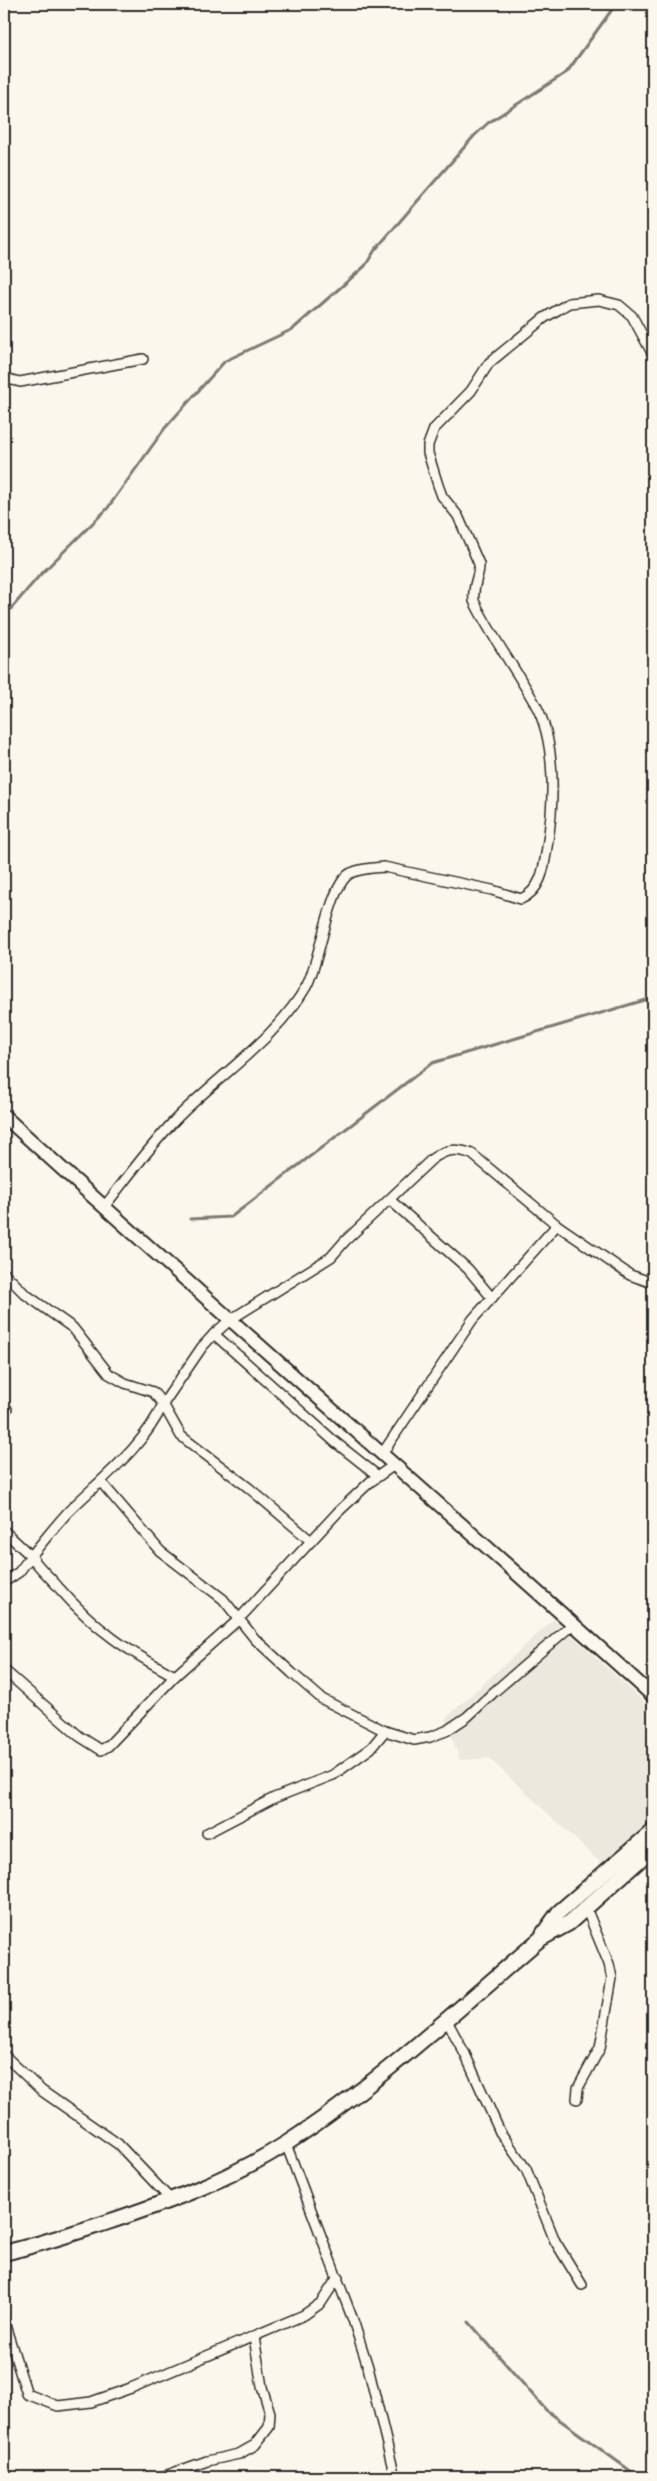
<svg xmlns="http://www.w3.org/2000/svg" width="657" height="2481" viewBox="0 0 657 2481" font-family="'Architects Daughter',sans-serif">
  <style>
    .built { fill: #ebe8de }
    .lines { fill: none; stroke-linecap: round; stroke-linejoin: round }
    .stream { stroke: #7b7a75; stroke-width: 3 }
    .street-casing { stroke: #2b2b2b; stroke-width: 12 }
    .secondary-casing { stroke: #2b2b2b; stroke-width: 16 }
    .primary-casing { stroke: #2b2b2b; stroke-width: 18 }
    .street { stroke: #fbf7ec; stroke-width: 9 }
    .secondary { stroke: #fbf7ec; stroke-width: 12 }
    .primary { stroke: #fbf7ec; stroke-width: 14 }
  </style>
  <rect width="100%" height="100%" fill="#fbf7ec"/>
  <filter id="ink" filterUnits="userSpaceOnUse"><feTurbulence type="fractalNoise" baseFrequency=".02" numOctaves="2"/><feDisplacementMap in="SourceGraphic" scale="10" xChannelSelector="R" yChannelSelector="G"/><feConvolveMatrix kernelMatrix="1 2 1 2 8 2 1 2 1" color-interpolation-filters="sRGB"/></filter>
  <g filter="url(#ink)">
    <!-- built -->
    <path class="built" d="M 554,1619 L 653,1710 L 653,1825 L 603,1865 L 489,1758 L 460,1760 L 445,1719 Z"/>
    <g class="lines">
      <!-- stream -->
      <g class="stream">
        <path d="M 4,617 L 39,576 L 107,509 L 165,428 L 225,361 L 293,329 L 365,266 L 375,250 L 474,136 L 488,123 L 567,72 L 616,4"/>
        <path d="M 190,1219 L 231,1217 L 432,1063 L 652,998 L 653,987"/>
        <path d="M 469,2322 L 546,2410 L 639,2477"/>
        <path d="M 653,2341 L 651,2434 L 653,2441"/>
      </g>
      <defs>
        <g id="street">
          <path d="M 4,378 L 20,382 L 143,359"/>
          <path d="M 390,1200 L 468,1269 L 492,1298"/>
          <path d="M 104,1207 C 127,1178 150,1146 176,1119 C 219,1075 274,1041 306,987 C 320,963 329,883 351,873 C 361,868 373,868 384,867 L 492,890 L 521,899 C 542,890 544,867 547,847 C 554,805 557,740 534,702 C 515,668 491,636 474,601 C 472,584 480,576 479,564 L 458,516 L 442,496 L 438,485 L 428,453 L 428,445 L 434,429 L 471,391 L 489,363 L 544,318 L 569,303 L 599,300 L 619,305 L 632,316 L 651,351"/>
          <path d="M 4,1273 L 25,1294 L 73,1328 L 109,1374 L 125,1383 L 153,1392 L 163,1404 C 144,1447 101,1479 68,1512 C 55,1526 43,1542 31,1556 L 4,1531"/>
          <path d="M 214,1334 L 335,1442 L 378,1476"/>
          <path d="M 4,1407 L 7,1409"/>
          <path d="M 382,1454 L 473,1319 L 557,1225"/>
          <path d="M 101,1482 L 160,1551 L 223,1599 L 255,1639 L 292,1673 L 322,1699 L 385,1731 L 414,1740 L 430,1737 L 446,1731 L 467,1717 L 495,1691 L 573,1624"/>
          <path d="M 311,1541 L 249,1488 L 181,1436 L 163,1404 L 202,1347 L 214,1334 L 230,1320 L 331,1257 L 345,1241 L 432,1159 C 446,1149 456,1148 472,1154 L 557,1225 L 630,1275 L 653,1283"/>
          <path d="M 4,1582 L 19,1572 L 31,1556 C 39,1568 50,1577 59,1588 C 96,1630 126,1650 175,1676"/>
          <path d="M 4,1670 L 79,1736 L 101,1750 L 108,1746 L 175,1676 L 238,1620 L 338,1512 L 370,1482 L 394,1465"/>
          <path d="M 207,1833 L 274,1798 L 333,1775 L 371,1748 L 385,1731"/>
          <path d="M 446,2019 L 465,2054 L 500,2132 L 526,2169 L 555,2241 L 582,2285"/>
          <path d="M 4,2055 L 42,2091 L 118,2144 L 172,2201"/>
          <path d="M 577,2099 L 578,2088 L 600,2048 L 612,1978 L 609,1964 L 586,1908"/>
          <path d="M 286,2144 L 353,2320 L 368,2367 L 395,2477"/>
          <path d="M 4,2322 L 27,2394 L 58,2406 L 91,2402 L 131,2388 L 304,2315 L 321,2303 L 338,2277"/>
          <path d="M 162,2477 L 207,2461 L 239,2454 L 255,2445 L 269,2427 L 270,2413 L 262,2387 L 254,2337"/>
        </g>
        <path id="secondary" d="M 4,1116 C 218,1312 438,1501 653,1696"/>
        <g id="primary">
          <path d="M 543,1934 L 559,1912 L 653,1831"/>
          <path d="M 4,2253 C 38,2245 71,2234 105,2223 C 168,2202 231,2179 287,2143 C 378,2084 458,2009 540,1939 L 569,1923 L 653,1848"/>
        </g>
      </defs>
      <!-- street casing -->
      <use href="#street" class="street-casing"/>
      <!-- secondary casing -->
      <use href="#secondary" class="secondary-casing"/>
      <!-- primary casing -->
      <use href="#primary" class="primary-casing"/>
      <!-- street -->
      <use href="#street" class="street"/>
      <!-- secondary -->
      <use href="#secondary" class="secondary"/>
      <!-- primary -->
      <use href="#primary" class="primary"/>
    </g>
  </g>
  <!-- margin -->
  <rect width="657" height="2481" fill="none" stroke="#fbf7ec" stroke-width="20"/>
  <rect x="10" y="10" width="637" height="2461" fill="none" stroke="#2b2b2b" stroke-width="2" filter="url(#ink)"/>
</svg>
